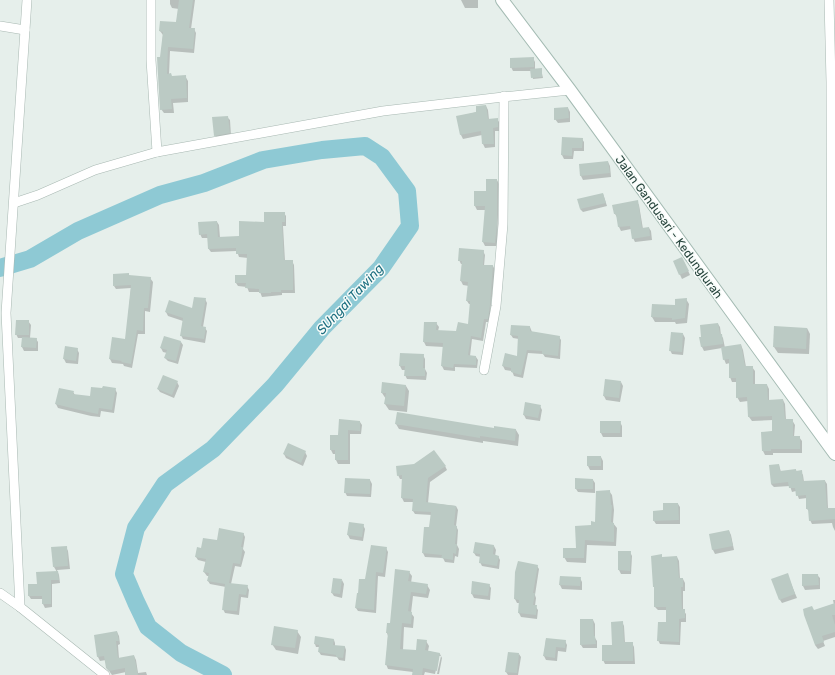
<svg xmlns="http://www.w3.org/2000/svg" width="835" height="675" viewBox="0 0 835 675" font-family="Rubik,sans-serif">
  <style>
    .shadow { fill: #0003 }
    .lines { fill: none; stroke-linecap: round; stroke-linejoin: round }
    .river { stroke: #8ec9d4; stroke-width: 18 }
    .building { fill: #bbcac4 }
    .street-casing { stroke: #a8b8b2; stroke-width: 10 }
    .secondary-casing { stroke: #a4bbb3; stroke-width: 14 }
    .street { stroke: #fff; stroke-width: 9 }
    .secondary { stroke: #fff; stroke-width: 12 }
    .labels { text-anchor: middle; dominant-baseline: central; stroke-width: 3; stroke-linejoin: round; paint-order: stroke }
    .street-label { font-size: 12px; fill: #24423a; stroke: #f7fbf9 }
    .water-label { font-size: 13px; font-style: italic; fill: #1c6f80; stroke: #f7fbf9 }
  </style>
  <rect width="100%" height="100%" fill="#e6efeb"/>
  <!-- shadow -->
  <g class="shadow">
    <path d="M 170,0 L 195,0 L 191,29 L 194,29 L 196,33 L 194,53 L 170,51 L 169,75 L 172,77 L 185,76 L 188,81 L 188,102 L 173,103 L 174,113 L 164,113 L 161,109 L 161,58 L 163,35 L 160,31 L 176,24 L 179,9 L 172,8 L 170,4 Z"/>
    <path d="M 461,0 L 478,0 L 478,8 L 465,8 Z"/>
    <path d="M 533,58 L 535,62 L 535,70 L 541,69 L 543,78 L 533,79 L 531,71 L 513,71 L 511,67 Z"/>
    <path d="M 486,106 L 488,110 L 489,120 L 497,119 L 499,122 L 499,131 L 495,131 L 495,147 L 485,148 L 483,144 L 482,135 L 463,139 L 461,135 L 457,117 L 477,112 Z"/>
    <path d="M 568,108 L 570,112 L 570,122 L 558,123 L 555,119 Z"/>
    <path d="M 227,117 L 230,120 L 231,136 L 217,139 L 215,135 Z"/>
    <path d="M 582,139 L 584,142 L 584,151 L 574,151 L 573,159 L 564,159 L 562,155 Z"/>
    <path d="M 608,162 L 610,166 L 611,177 L 583,180 L 581,176 L 580,165 Z"/>
    <path d="M 497,180 L 499,184 L 497,246 L 485,246 L 483,242 L 486,210 L 477,210 L 475,206 Z"/>
    <path d="M 603,194 L 607,206 L 583,212 L 580,209 Z"/>
    <path d="M 637,202 L 639,205 L 643,229 L 649,228 L 651,231 L 652,240 L 635,242 L 633,238 L 631,229 L 621,231 L 619,227 L 617,217 L 615,214 Z"/>
    <path d="M 284,213 L 286,216 L 286,226 L 283,226 L 285,261 L 292,261 L 294,265 L 295,293 L 282,293 L 282,295 L 262,297 L 260,292 L 249,292 L 247,287 L 238,286 L 236,283 L 247,276 L 248,258 L 239,257 L 237,251 L 211,252 L 208,248 L 208,238 L 202,238 L 200,234 L 217,222 L 219,225 L 220,238 L 240,237 Z"/>
    <path d="M 483,251 L 485,255 L 484,266 L 493,266 L 495,270 L 489,322 L 486,322 L 483,341 L 472,339 L 470,356 L 476,357 L 478,360 L 477,368 L 455,367 L 455,371 L 444,370 L 442,366 L 444,347 L 426,346 L 424,342 L 436,323 L 439,327 L 438,331 L 457,332 L 469,325 L 471,304 L 469,304 L 467,301 L 469,286 L 463,285 L 461,281 L 462,264 L 461,264 L 459,260 Z"/>
    <path d="M 674,262 L 684,262 L 690,275 L 682,279 Z"/>
    <path d="M 129,276 L 150,278 L 153,282 L 150,312 L 145,311 L 145,334 L 138,334 L 132,368 L 124,366 L 123,364 L 112,363 L 110,359 L 126,340 L 131,288 L 116,289 L 114,286 Z"/>
    <path d="M 205,299 L 207,303 L 203,327 L 205,328 L 207,331 L 205,343 L 183,339 L 181,335 L 183,321 L 168,316 L 166,312 L 193,309 Z"/>
    <path d="M 686,299 L 689,304 L 687,323 L 676,324 L 675,322 L 655,322 L 652,317 L 676,306 Z"/>
    <path d="M 28,321 L 31,325 L 30,338 L 36,339 L 38,342 L 38,351 L 24,351 L 22,347 L 23,338 L 18,338 L 16,334 Z"/>
    <path d="M 718,324 L 720,327 L 721,335 L 723,338 L 725,348 L 741,345 L 743,350 L 746,367 L 752,367 L 755,371 L 755,385 L 767,385 L 769,389 L 769,401 L 783,400 L 785,404 L 786,420 L 792,420 L 795,425 L 794,437 L 799,437 L 802,441 L 802,453 L 773,453 L 773,455 L 765,455 L 763,451 L 762,433 L 773,432 L 773,420 L 752,421 L 749,417 L 748,401 L 740,402 L 737,397 L 737,382 L 732,382 L 730,377 L 730,363 L 726,364 L 724,359 L 722,348 L 704,351 L 702,347 L 700,338 Z"/>
    <path d="M 530,327 L 532,332 L 559,337 L 561,340 L 560,359 L 545,357 L 543,354 L 528,353 L 523,378 L 514,376 L 512,371 L 505,370 L 503,366 L 518,357 L 519,339 L 513,338 L 511,335 Z"/>
    <path d="M 807,328 L 810,334 L 809,354 L 778,353 L 774,347 Z"/>
    <path d="M 683,334 L 685,338 L 683,355 L 672,354 L 670,350 Z"/>
    <path d="M 181,342 L 183,345 L 178,364 L 168,361 L 165,358 L 167,353 L 163,352 L 161,348 Z"/>
    <path d="M 77,349 L 79,353 L 78,364 L 66,363 L 64,359 Z"/>
    <path d="M 423,355 L 425,359 L 425,369 L 427,373 L 426,380 L 407,379 L 405,375 L 406,370 L 402,370 L 400,366 Z"/>
    <path d="M 177,382 L 179,386 L 174,398 L 160,392 L 158,389 Z"/>
    <path d="M 621,382 L 623,386 L 620,402 L 606,400 L 604,396 Z"/>
    <path d="M 406,386 L 409,391 L 407,412 L 389,410 L 385,404 L 386,399 L 382,393 Z"/>
    <path d="M 115,389 L 117,393 L 114,413 L 101,411 L 100,417 L 91,416 L 58,408 L 56,404 L 73,392 L 75,395 L 90,398 Z"/>
    <path d="M 540,406 L 542,410 L 540,421 L 526,419 L 524,415 Z"/>
    <path d="M 360,422 L 362,425 L 361,434 L 350,434 L 350,464 L 338,464 L 336,460 L 336,454 L 333,454 L 331,450 L 331,436 L 339,436 Z"/>
    <path d="M 620,422 L 622,426 L 622,437 L 603,437 L 601,433 Z"/>
    <path d="M 396,424 L 516,430 L 519,435 L 518,446 L 483,441 L 483,443 L 399,429 Z"/>
    <path d="M 305,452 L 307,456 L 303,466 L 286,458 L 284,454 Z"/>
    <path d="M 588,457 L 601,457 L 603,461 L 603,470 L 590,470 L 588,466 Z"/>
    <path d="M 779,465 L 781,472 L 796,470 L 797,472 L 801,472 L 803,475 L 804,482 L 825,481 L 827,484 L 828,509 L 835,509 L 835,531 L 833,527 L 832,523 L 812,524 L 810,520 L 810,512 L 807,509 L 807,498 L 799,499 L 796,491 L 792,492 L 790,486 L 774,487 L 771,484 Z"/>
    <path d="M 445,466 L 447,470 L 430,482 L 428,503 L 456,506 L 458,510 L 456,526 L 458,530 L 457,545 L 459,549 L 458,557 L 455,556 L 454,563 L 445,562 L 443,558 L 425,557 L 423,553 L 430,528 L 432,515 L 415,514 L 413,511 L 414,502 L 404,502 L 402,498 L 403,479 L 400,479 L 398,475 Z"/>
    <path d="M 370,480 L 372,484 L 371,497 L 347,496 L 345,492 Z"/>
    <path d="M 593,480 L 595,483 L 595,493 L 578,492 L 576,489 Z"/>
    <path d="M 609,491 L 612,495 L 614,510 L 613,523 L 617,528 L 616,546 L 587,545 L 586,563 L 567,562 L 564,557 L 577,550 L 592,526 L 596,523 Z"/>
    <path d="M 678,504 L 680,507 L 680,524 L 656,524 L 654,521 L 664,511 Z"/>
    <path d="M 363,525 L 365,529 L 363,541 L 350,539 L 348,535 Z"/>
    <path d="M 729,531 L 731,535 L 734,550 L 715,554 L 713,550 L 710,535 Z"/>
    <path d="M 243,533 L 245,537 L 243,549 L 245,552 L 241,567 L 235,566 L 231,584 L 247,586 L 249,590 L 248,598 L 241,597 L 239,615 L 225,613 L 223,609 L 226,587 L 210,584 L 208,581 L 209,576 L 207,576 L 204,572 L 206,562 L 198,560 L 196,557 L 202,549 L 217,541 Z"/>
    <path d="M 494,546 L 496,550 L 495,556 L 498,556 L 500,560 L 499,569 L 482,566 L 480,562 L 481,557 L 476,556 L 474,553 Z"/>
    <path d="M 66,547 L 68,551 L 70,569 L 57,570 L 59,575 L 60,583 L 52,584 L 52,607 L 45,608 L 43,604 L 43,599 L 31,599 L 29,596 L 38,585 L 57,572 L 54,567 Z"/>
    <path d="M 386,548 L 388,552 L 385,577 L 378,576 L 376,613 L 358,611 L 356,608 L 366,580 Z"/>
    <path d="M 630,552 L 632,556 L 631,574 L 621,574 L 619,570 Z"/>
    <path d="M 677,557 L 679,561 L 680,579 L 683,579 L 685,583 L 685,591 L 683,591 L 683,610 L 686,614 L 686,622 L 681,622 L 680,645 L 660,644 L 658,640 L 668,623 L 667,610 L 658,610 L 655,607 L 655,590 L 654,587 L 662,558 Z"/>
    <path d="M 537,566 L 539,569 L 535,595 L 536,598 L 535,606 L 538,610 L 537,619 L 521,617 L 519,613 L 520,603 L 517,603 L 515,599 Z"/>
    <path d="M 409,572 L 412,576 L 411,583 L 427,585 L 430,590 L 428,598 L 413,596 L 411,613 L 414,617 L 413,628 L 404,627 L 403,650 L 416,652 L 426,641 L 429,646 L 428,651 L 440,654 L 442,658 L 439,674 L 437,674 L 441,656 L 439,656 L 435,674 L 425,672 L 424,675 L 413,675 L 413,672 L 388,669 L 386,664 L 388,636 L 387,633 L 388,624 L 391,624 Z"/>
    <path d="M 787,574 L 797,598 L 782,603 L 780,600 Z"/>
    <path d="M 803,575 L 817,575 L 820,578 L 820,589 L 805,590 L 803,586 Z"/>
    <path d="M 580,578 L 582,582 L 582,590 L 562,589 L 560,585 Z"/>
    <path d="M 342,580 L 344,584 L 342,598 L 334,596 L 332,593 Z"/>
    <path d="M 473,583 L 489,585 L 491,588 L 490,600 L 474,598 L 472,594 Z"/>
    <path d="M 833,600 L 835,600 L 835,637 L 823,641 L 825,646 L 818,649 L 815,645 L 814,611 L 834,605 Z"/>
    <path d="M 593,620 L 595,624 L 595,638 L 597,641 L 597,648 L 583,648 L 581,645 Z"/>
    <path d="M 622,622 L 624,626 L 625,643 L 632,643 L 634,647 L 635,664 L 605,664 L 603,660 L 613,646 Z"/>
    <path d="M 297,631 L 301,637 L 298,654 L 276,650 L 272,644 Z"/>
    <path d="M 117,632 L 119,636 L 120,644 L 118,645 L 119,659 L 134,656 L 136,660 L 138,673 L 146,672 L 147,675 L 126,675 L 126,672 L 112,675 L 107,668 L 106,660 L 100,661 L 98,657 L 95,636 Z"/>
    <path d="M 546,639 L 565,641 L 567,645 L 566,652 L 558,651 L 557,661 L 546,660 L 544,656 Z"/>
    <path d="M 334,640 L 335,643 L 335,646 L 345,647 L 346,650 L 345,661 L 339,660 L 337,657 L 321,655 L 319,652 L 320,647 L 316,647 L 315,644 Z"/>
    <path d="M 519,654 L 521,657 L 518,675 L 508,675 L 506,672 Z"/>
  </g>
  <g class="lines">
    <!-- river -->
    <path class="river" d="M 0,268 L 30,259 L 78,231 L 160,195 L 204,183 L 263,160 L 322,150 L 365,146 L 382,157 L 407,191 L 410,226 L 381,268 L 322,328 L 275,385 L 213,449 L 165,484 L 136,528 L 124,574 L 136,602 L 148,627 L 181,653 L 223,675"/>
  </g>
  <!-- building -->
  <g class="building">
    <path d="M 179,0 L 193,0 L 189,28 L 195,28 L 193,49 L 168,47 L 167,74 L 171,73 L 172,76 L 186,75 L 187,98 L 171,99 L 172,109 L 160,110 L 157,57 L 160,57 L 163,32 L 159,31 L 160,21 L 176,22 Z"/>
    <path d="M 534,57 L 534,67 L 510,68 L 510,58 Z"/>
    <path d="M 542,68 L 542,77 L 531,78 L 530,69 Z"/>
    <path d="M 486,105 L 488,119 L 498,118 L 498,127 L 493,128 L 494,144 L 482,144 L 481,131 L 460,135 L 456,116 L 476,112 L 476,106 Z"/>
    <path d="M 568,107 L 569,118 L 554,120 L 554,108 Z"/>
    <path d="M 228,116 L 230,133 L 214,136 L 212,117 Z"/>
    <path d="M 562,137 L 583,138 L 582,148 L 572,148 L 572,156 L 561,155 Z"/>
    <path d="M 608,161 L 610,173 L 580,176 L 579,164 Z"/>
    <path d="M 486,179 L 497,179 L 497,224 L 495,243 L 482,242 L 485,206 L 474,206 L 474,191 L 486,191 Z"/>
    <path d="M 603,193 L 606,203 L 580,209 L 577,199 Z"/>
    <path d="M 638,200 L 642,228 L 649,227 L 650,236 L 632,239 L 630,226 L 618,227 L 616,214 L 614,214 L 612,205 Z"/>
    <path d="M 264,212 L 285,212 L 285,222 L 282,222 L 284,260 L 293,260 L 293,290 L 281,290 L 281,292 L 271,292 L 271,293 L 259,293 L 259,289 L 245,288 L 246,283 L 235,283 L 235,275 L 246,275 L 247,254 L 236,254 L 236,248 L 208,249 L 207,234 L 199,235 L 198,222 L 217,221 L 218,237 L 239,236 L 239,221 L 264,222 Z"/>
    <path d="M 459,248 L 484,250 L 483,265 L 493,265 L 490,305 L 488,319 L 484,319 L 481,338 L 471,336 L 468,355 L 476,356 L 476,365 L 454,364 L 453,368 L 441,366 L 443,343 L 423,342 L 424,322 L 437,322 L 436,330 L 456,331 L 458,322 L 468,324 L 470,301 L 466,301 L 468,282 L 460,281 L 462,261 L 458,261 Z"/>
    <path d="M 682,257 L 689,271 L 679,275 L 673,261 Z"/>
    <path d="M 129,273 L 129,275 L 151,277 L 148,308 L 144,308 L 143,331 L 137,330 L 131,364 L 121,362 L 122,361 L 109,359 L 112,337 L 125,339 L 131,285 L 113,286 L 113,274 Z"/>
    <path d="M 194,297 L 206,298 L 201,326 L 206,327 L 204,339 L 180,336 L 183,318 L 165,312 L 169,300 L 192,308 Z"/>
    <path d="M 687,298 L 685,318 L 672,320 L 672,318 L 651,317 L 652,304 L 675,305 L 675,299 Z"/>
    <path d="M 16,320 L 29,320 L 29,335 L 15,335 Z"/>
    <path d="M 718,323 L 720,334 L 722,334 L 723,344 L 701,347 L 699,337 L 701,337 L 700,325 Z"/>
    <path d="M 511,325 L 530,326 L 530,331 L 560,336 L 558,356 L 542,354 L 542,351 L 527,350 L 521,375 L 511,372 L 511,368 L 502,366 L 505,353 L 517,356 L 518,336 L 510,335 Z"/>
    <path d="M 774,326 L 807,328 L 806,349 L 773,347 Z"/>
    <path d="M 671,332 L 683,333 L 682,352 L 669,351 Z"/>
    <path d="M 164,336 L 181,341 L 176,361 L 164,358 L 167,350 L 160,348 Z"/>
    <path d="M 22,337 L 37,338 L 36,348 L 21,347 Z"/>
    <path d="M 741,344 L 745,366 L 753,366 L 753,384 L 767,384 L 768,400 L 783,399 L 785,419 L 793,419 L 793,436 L 800,436 L 800,449 L 771,449 L 771,451 L 762,451 L 761,432 L 772,431 L 772,416 L 748,417 L 747,397 L 736,398 L 736,378 L 729,378 L 729,359 L 723,360 L 721,347 Z"/>
    <path d="M 65,346 L 78,348 L 76,361 L 63,359 Z"/>
    <path d="M 400,353 L 424,354 L 423,368 L 425,368 L 425,376 L 404,376 L 405,366 L 399,366 Z"/>
    <path d="M 163,375 L 178,381 L 172,395 L 157,389 Z"/>
    <path d="M 605,379 L 621,381 L 619,398 L 603,396 Z"/>
    <path d="M 382,382 L 406,385 L 404,406 L 384,404 L 386,393 L 381,393 Z"/>
    <path d="M 103,386 L 116,388 L 112,410 L 99,408 L 98,414 L 88,412 L 55,404 L 59,388 L 74,391 L 73,394 L 90,396 L 91,387 L 102,388 Z"/>
    <path d="M 525,402 L 541,405 L 538,418 L 523,415 Z"/>
    <path d="M 397,412 L 494,428 L 494,426 L 516,429 L 515,441 L 480,436 L 480,438 L 395,424 Z"/>
    <path d="M 339,419 L 360,421 L 360,431 L 348,430 L 348,460 L 335,460 L 335,450 L 330,450 L 330,435 L 338,435 Z"/>
    <path d="M 600,421 L 621,421 L 620,433 L 600,433 Z"/>
    <path d="M 288,443 L 306,451 L 301,463 L 283,454 Z"/>
    <path d="M 434,450 L 446,466 L 428,478 L 426,502 L 456,506 L 454,525 L 457,526 L 455,544 L 457,544 L 456,554 L 453,553 L 453,560 L 441,558 L 442,555 L 422,553 L 424,527 L 429,527 L 431,512 L 412,511 L 413,499 L 401,498 L 402,475 L 397,476 L 396,466 L 414,464 Z"/>
    <rect x="587" y="456" width="14" height="10"/>
    <path d="M 779,464 L 780,471 L 796,469 L 796,471 L 802,470 L 803,481 L 825,480 L 827,508 L 835,508 L 835,519 L 809,521 L 808,509 L 806,509 L 806,495 L 796,496 L 795,488 L 789,488 L 788,482 L 771,484 L 769,465 Z"/>
    <path d="M 345,478 L 370,479 L 370,494 L 344,493 Z"/>
    <path d="M 575,478 L 593,479 L 593,489 L 575,489 Z"/>
    <path d="M 610,490 L 611,505 L 612,505 L 611,522 L 614,523 L 614,542 L 585,540 L 584,558 L 563,558 L 563,548 L 576,548 L 575,526 L 591,525 L 591,521 L 595,522 L 596,491 Z"/>
    <path d="M 663,503 L 678,503 L 679,520 L 653,521 L 653,511 L 663,510 Z"/>
    <path d="M 349,522 L 364,524 L 362,537 L 347,535 Z"/>
    <path d="M 219,528 L 244,533 L 241,547 L 243,547 L 240,564 L 233,563 L 229,583 L 248,585 L 246,595 L 239,594 L 237,611 L 222,610 L 225,584 L 207,581 L 209,573 L 203,572 L 206,559 L 195,557 L 197,547 L 201,548 L 203,538 L 217,540 Z"/>
    <path d="M 729,530 L 733,546 L 712,550 L 709,534 Z"/>
    <path d="M 475,542 L 494,545 L 493,554 L 499,556 L 497,566 L 479,563 L 480,554 L 473,553 Z"/>
    <path d="M 371,545 L 387,547 L 383,573 L 376,572 L 374,610 L 355,608 L 357,593 L 358,593 L 359,579 L 365,579 Z"/>
    <path d="M 67,546 L 68,566 L 53,567 L 51,547 Z"/>
    <path d="M 618,551 L 631,551 L 630,571 L 618,570 Z"/>
    <path d="M 662,554 L 662,557 L 677,556 L 679,578 L 683,578 L 683,587 L 681,587 L 682,609 L 685,609 L 685,618 L 679,619 L 679,642 L 657,641 L 658,622 L 666,622 L 666,607 L 654,607 L 654,587 L 653,587 L 651,556 Z"/>
    <path d="M 518,561 L 538,565 L 533,593 L 535,593 L 533,605 L 537,605 L 536,615 L 518,613 L 519,600 L 514,599 L 515,572 Z"/>
    <path d="M 395,569 L 410,571 L 408,581 L 428,584 L 426,594 L 411,592 L 408,611 L 412,612 L 411,624 L 402,623 L 400,649 L 416,650 L 417,639 L 427,640 L 425,650 L 440,653 L 437,671 L 423,668 L 422,675 L 412,675 L 413,669 L 385,665 L 388,633 L 386,633 L 387,623 L 390,623 Z"/>
    <path d="M 58,571 L 59,580 L 51,580 L 51,604 L 42,604 L 42,596 L 28,596 L 28,584 L 37,584 L 36,572 Z"/>
    <path d="M 788,573 L 795,594 L 779,600 L 771,579 Z"/>
    <path d="M 802,574 L 818,574 L 819,585 L 802,586 Z"/>
    <path d="M 560,576 L 581,577 L 580,586 L 559,585 Z"/>
    <path d="M 333,578 L 342,579 L 340,594 L 331,593 Z"/>
    <path d="M 472,581 L 490,584 L 488,596 L 471,594 Z"/>
    <path d="M 835,603 L 835,615 L 832,615 L 835,625 L 835,632 L 822,636 L 824,642 L 815,645 L 804,615 L 803,609 L 812,606 L 814,610 Z"/>
    <path d="M 580,619 L 593,619 L 594,636 L 595,636 L 596,644 L 580,645 Z"/>
    <path d="M 623,621 L 624,642 L 633,642 L 633,661 L 602,661 L 602,645 L 612,645 L 611,622 Z"/>
    <path d="M 274,626 L 298,630 L 295,648 L 271,645 Z"/>
    <path d="M 117,631 L 119,641 L 116,641 L 118,658 L 134,655 L 138,675 L 125,675 L 125,668 L 109,671 L 106,668 L 104,656 L 97,657 L 94,635 Z"/>
    <path d="M 315,636 L 334,639 L 333,645 L 345,646 L 343,658 L 336,657 L 336,655 L 318,652 L 319,645 L 314,644 Z"/>
    <path d="M 546,638 L 566,640 L 565,648 L 556,647 L 555,658 L 543,656 Z"/>
    <path d="M 508,652 L 519,653 L 517,673 L 505,672 Z"/>
  </g>
  <g class="lines">
    <defs>
      <g id="street">
        <path d="M 151,0 L 151,60 L 157,152 L 383,111 L 503,97 L 570,90"/>
        <path d="M 829,0 L 831,82 L 832,450"/>
        <path d="M 0,26 L 25,30"/>
        <path d="M 14,203 L 38,195 L 95,170 L 157,152"/>
        <path d="M 484,370 L 496,306 L 503,224 L 504,96"/>
        <path d="M 0,593 L 20,607 L 105,675"/>
        <path d="M 20,607 L 6,313 L 27,0"/>
      </g>
      <path id="secondary" d="M 502,0 L 570,90 L 835,454"/>
    </defs>
    <!-- street casing -->
    <use href="#street" class="street-casing"/>
    <!-- secondary casing -->
    <use href="#secondary" class="secondary-casing"/>
    <!-- street -->
    <use href="#street" class="street"/>
    <!-- secondary -->
    <use href="#secondary" class="secondary"/>
  </g>
  <g class="labels">
    <!-- street labels -->
    <g class="street-label">
      <text transform="translate(669 227) rotate(54)">Jalan Gandusari - Kedunglurah</text>
    </g>
    <!-- water labels -->
    <g class="water-label">
      <text transform="translate(350 299) rotate(-47)">SUngai Tawing</text>
    </g>
  </g>
</svg>
